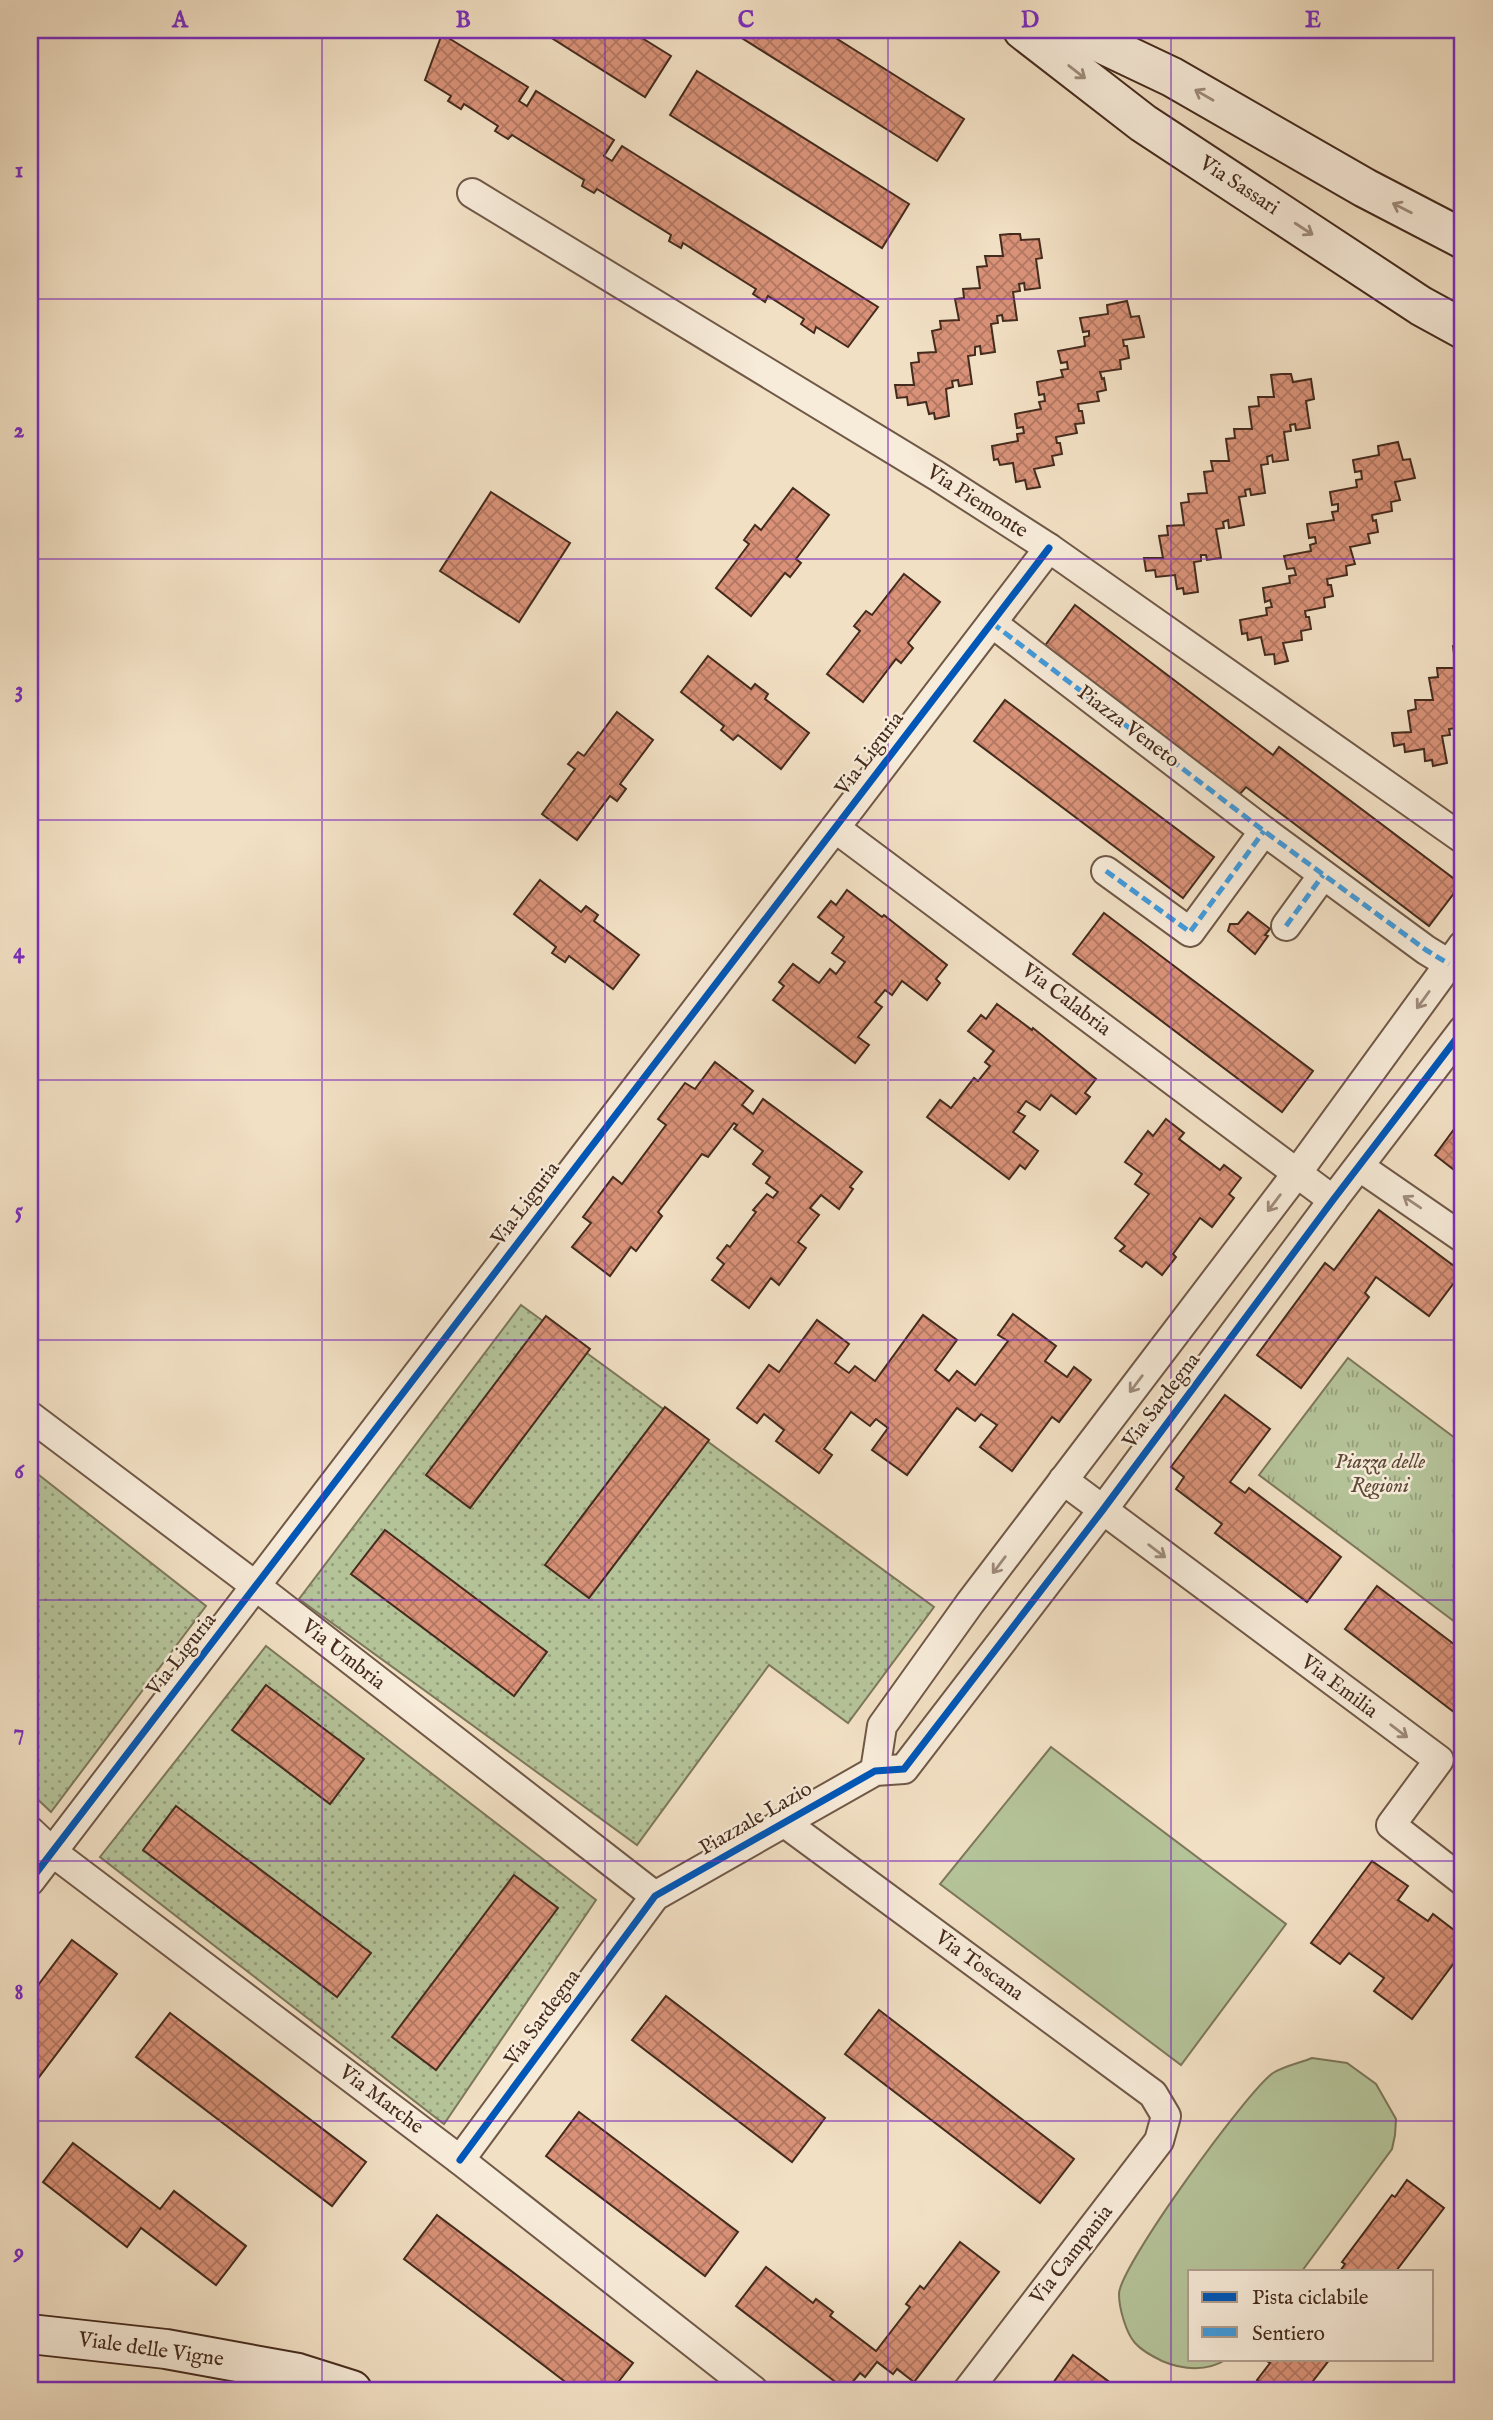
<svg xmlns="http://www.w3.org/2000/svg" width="1493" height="2420" viewBox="0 0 1493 2420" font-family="'IM FELL English',serif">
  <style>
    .grass { fill: url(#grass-dots); stroke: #7d775b; stroke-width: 2 }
    .park { fill: url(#park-tufts); stroke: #7d775b; stroke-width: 2 }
    .pitch { fill: #b5c399; stroke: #7d775b; stroke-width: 2 }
    .building { fill: url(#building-cross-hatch); stroke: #452b1d; stroke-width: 2 }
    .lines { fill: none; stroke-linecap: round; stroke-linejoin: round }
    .street-casing { stroke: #705847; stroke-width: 32 }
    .secondary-casing { stroke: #452b1d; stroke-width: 42 }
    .street { stroke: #f7ebd9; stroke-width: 28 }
    .secondary { stroke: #f7ebd9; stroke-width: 38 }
    .quiet { stroke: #409cdf; stroke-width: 5; stroke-dasharray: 10 5; stroke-linecap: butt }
    .cycleway-casing { stroke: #f7ebd9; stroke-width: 11 }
    .cycleway { stroke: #0057b8; stroke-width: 7 }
    .oneway { stroke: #9e8b7b }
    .grid { fill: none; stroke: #7b2cbf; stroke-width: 2; stroke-opacity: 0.55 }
    .labels { text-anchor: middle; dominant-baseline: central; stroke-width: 5; stroke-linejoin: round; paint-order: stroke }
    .street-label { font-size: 21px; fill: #452b1d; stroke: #f7ebd9 }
    .park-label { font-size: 21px; font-style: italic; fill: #5b4936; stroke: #f7ebd9 }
    .neatline { fill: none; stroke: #7b2cbf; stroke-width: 2.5 }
    .grid-label { font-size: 23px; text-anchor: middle; font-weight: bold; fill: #7b2cbf }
  </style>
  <defs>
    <pattern id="grass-dots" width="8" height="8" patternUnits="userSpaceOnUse" patternTransform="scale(1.75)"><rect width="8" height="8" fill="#b5c399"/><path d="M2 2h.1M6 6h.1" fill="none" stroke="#959f7c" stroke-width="1.8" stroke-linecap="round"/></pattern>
    <pattern id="park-tufts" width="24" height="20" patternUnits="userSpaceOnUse" patternTransform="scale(1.75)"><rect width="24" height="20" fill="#b5c399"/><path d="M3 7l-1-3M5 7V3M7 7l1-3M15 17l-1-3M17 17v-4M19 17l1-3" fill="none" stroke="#959f7c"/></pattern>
    <pattern id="building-cross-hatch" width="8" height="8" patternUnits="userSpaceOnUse" patternTransform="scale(1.75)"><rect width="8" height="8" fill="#d99278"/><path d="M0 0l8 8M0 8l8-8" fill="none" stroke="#b27762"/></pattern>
  </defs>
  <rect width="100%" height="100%" fill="#f2e0c4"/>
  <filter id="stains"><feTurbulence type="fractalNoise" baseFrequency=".00286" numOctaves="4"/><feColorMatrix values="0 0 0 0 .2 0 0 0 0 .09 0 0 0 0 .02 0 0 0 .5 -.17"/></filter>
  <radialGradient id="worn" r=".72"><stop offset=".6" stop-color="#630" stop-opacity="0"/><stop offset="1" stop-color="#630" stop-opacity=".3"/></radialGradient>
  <!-- grass -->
  <g class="grass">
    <path d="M 521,1305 L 934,1607 L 848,1723 L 769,1665 L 637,1845 L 299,1599 Z"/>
    <path d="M 30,1468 L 206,1606 L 51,1812 L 30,1792 Z"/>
    <path d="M 266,1646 L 596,1900 L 444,2124 L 100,1857 Z"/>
  </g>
  <!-- park -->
  <path class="park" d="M 1348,1358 L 1463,1444 L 1463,1628 L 1259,1475 Z"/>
  <!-- pitch -->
  <g class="pitch">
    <path d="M 1051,1747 L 1286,1924 L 1181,2065 L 940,1884 Z"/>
    <path d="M 1312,2058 L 1347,2063 L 1376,2084 L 1396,2119 L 1395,2135 L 1392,2149 L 1302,2271 L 1190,2271 L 1190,2359 L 1227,2359 C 1207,2372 1183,2370 1162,2361 C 1152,2356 1142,2351 1135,2343 C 1126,2333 1119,2308 1119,2294 C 1119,2267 1247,2091 1273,2073 C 1284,2066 1300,2063 1312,2058 Z"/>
  </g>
  <!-- building -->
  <g class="building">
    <path d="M 539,30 L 629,30 L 671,56 L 645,97 Z"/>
    <path d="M 729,30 L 823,30 L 964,119 L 937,161 Z"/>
    <path d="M 442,34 L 528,87 L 519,101 L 527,106 L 536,91 L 614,140 L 604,156 L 612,161 L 622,146 L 878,307 L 848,347 L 816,327 L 814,333 L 801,324 L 804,319 L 768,296 L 765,302 L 753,294 L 756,289 L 683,243 L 681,248 L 669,241 L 671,235 L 597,189 L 594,193 L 582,186 L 584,180 L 512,135 L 508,139 L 495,131 L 498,126 L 464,104 L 461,109 L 448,101 L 451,96 L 425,80 Z"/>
    <path d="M 697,71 L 909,204 L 882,248 L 670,115 Z"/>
    <path d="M 1010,234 L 1020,234 L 1021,240 L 1039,239 L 1042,258 L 1036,259 L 1040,288 L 1025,290 L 1024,283 L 1019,284 L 1020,291 L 1013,292 L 1017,320 L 1003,321 L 1002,315 L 997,316 L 998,323 L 991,324 L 995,352 L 981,354 L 980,346 L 975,347 L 975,355 L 968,356 L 972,384 L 959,386 L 958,380 L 952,381 L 953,387 L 946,389 L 949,416 L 935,419 L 934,413 L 929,414 L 926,402 L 908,405 L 907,397 L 897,398 L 895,385 L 914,385 L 911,363 L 919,362 L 918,353 L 936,352 L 932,331 L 941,329 L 940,321 L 959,320 L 955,299 L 964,298 L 963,289 L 980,288 L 977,267 L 987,266 L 985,256 L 1003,256 L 1000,235 Z"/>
    <path d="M 1127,301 L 1131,317 L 1139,316 L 1144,337 L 1123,340 L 1124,346 L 1127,346 L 1129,358 L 1120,360 L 1121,369 L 1100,372 L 1102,379 L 1104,378 L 1106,390 L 1097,392 L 1099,401 L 1078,404 L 1079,411 L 1082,411 L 1084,423 L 1075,424 L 1077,433 L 1056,437 L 1057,443 L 1060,443 L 1062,454 L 1052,456 L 1054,465 L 1034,469 L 1040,487 L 1027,489 L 1025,480 L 1016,482 L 1013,463 L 1000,465 L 998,459 L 994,460 L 992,446 L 1018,441 L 1017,434 L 1024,433 L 1023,427 L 1017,428 L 1015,414 L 1041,409 L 1039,402 L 1045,401 L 1044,394 L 1039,395 L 1037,382 L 1063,377 L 1061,370 L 1068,369 L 1067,362 L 1061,363 L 1058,351 L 1085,346 L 1084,337 L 1089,336 L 1089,331 L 1083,332 L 1080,318 L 1108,314 L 1107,305 Z"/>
    <path d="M 1282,374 L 1291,374 L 1293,382 L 1311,379 L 1314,399 L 1306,401 L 1310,428 L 1296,430 L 1295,424 L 1290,425 L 1291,431 L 1284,432 L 1288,460 L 1273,462 L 1272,455 L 1267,457 L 1268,464 L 1261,465 L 1265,493 L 1251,495 L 1250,489 L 1245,490 L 1246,496 L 1239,497 L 1244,525 L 1229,528 L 1228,520 L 1223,522 L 1224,528 L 1216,529 L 1221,558 L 1207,560 L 1206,555 L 1201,555 L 1201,561 L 1194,562 L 1198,592 L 1184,594 L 1183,588 L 1177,589 L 1175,575 L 1156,577 L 1155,570 L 1146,571 L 1144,558 L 1163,558 L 1159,536 L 1168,535 L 1167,526 L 1184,525 L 1181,503 L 1189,502 L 1188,494 L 1207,493 L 1204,472 L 1213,471 L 1211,461 L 1229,461 L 1226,439 L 1235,438 L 1234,429 L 1252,429 L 1249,407 L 1259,406 L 1258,397 L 1274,397 L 1271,375 Z"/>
    <path d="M 1398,442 L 1403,460 L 1410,459 L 1415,478 L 1395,482 L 1400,500 L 1391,502 L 1392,511 L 1372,515 L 1373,521 L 1376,520 L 1378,532 L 1368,534 L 1370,543 L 1350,547 L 1355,564 L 1346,566 L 1347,575 L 1327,579 L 1328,585 L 1331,585 L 1333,596 L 1324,598 L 1325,607 L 1305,611 L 1306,617 L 1309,617 L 1311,629 L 1301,631 L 1302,640 L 1283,643 L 1288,661 L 1275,664 L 1274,654 L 1265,655 L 1261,637 L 1248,640 L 1247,633 L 1242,634 L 1240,620 L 1267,615 L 1266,608 L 1272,607 L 1270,600 L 1265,602 L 1263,588 L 1290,583 L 1289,576 L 1296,575 L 1294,568 L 1287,569 L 1284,556 L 1311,551 L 1310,545 L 1316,543 L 1315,537 L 1309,538 L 1307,524 L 1334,520 L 1332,512 L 1338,511 L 1338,504 L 1332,505 L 1330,492 L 1357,487 L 1356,480 L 1362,479 L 1361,471 L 1355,472 L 1353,460 L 1379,455 L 1378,446 Z"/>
    <path d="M 793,488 L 829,515 L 796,559 L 801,563 L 790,577 L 785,573 L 751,616 L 716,588 L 749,544 L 744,540 L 755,525 L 761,530 Z"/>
    <path d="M 491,492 L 570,543 L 519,622 L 440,571 Z"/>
    <path d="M 904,574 L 940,602 L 908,643 L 913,648 L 901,663 L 896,659 L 863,702 L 827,674 L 860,631 L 854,626 L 866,611 L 872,615 Z"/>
    <path d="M 1075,605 L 1273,755 L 1279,747 L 1461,884 L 1429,926 L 1246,787 L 1240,794 L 1044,647 Z"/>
    <path d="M 1463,635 L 1463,734 L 1457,734 L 1456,728 L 1449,729 L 1450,735 L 1442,736 L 1447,763 L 1433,766 L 1432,760 L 1425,761 L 1424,749 L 1405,752 L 1404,744 L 1394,746 L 1392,733 L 1411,732 L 1408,711 L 1416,709 L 1415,700 L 1433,700 L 1429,678 L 1438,677 L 1437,668 L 1456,668 L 1453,646 L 1461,645 L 1460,636 Z"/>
    <path d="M 708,656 L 751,689 L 755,684 L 768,694 L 765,699 L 809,733 L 781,769 L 738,735 L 733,740 L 721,730 L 724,726 L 681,692 Z"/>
    <path d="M 1005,700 L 1214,857 L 1183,898 L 974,741 Z"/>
    <path d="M 617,712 L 653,740 L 620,784 L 626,789 L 617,801 L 610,796 L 577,840 L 542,814 L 575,769 L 568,764 L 578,752 L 584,756 Z"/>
    <path d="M 540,880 L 581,912 L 586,906 L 598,915 L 594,921 L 639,955 L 613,989 L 569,956 L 565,962 L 552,953 L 556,947 L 514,914 Z"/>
    <path d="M 847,890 L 882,917 L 884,915 L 947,965 L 936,979 L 940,983 L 927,1000 L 902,981 L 892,995 L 885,990 L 875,1002 L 882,1007 L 858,1037 L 869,1045 L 855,1063 L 773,1000 L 784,986 L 779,982 L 793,964 L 819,983 L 830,969 L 836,974 L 845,962 L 832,953 L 844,937 L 818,917 L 831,901 L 836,905 Z"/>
    <path d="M 1248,912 L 1270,929 L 1265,935 L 1268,936 L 1255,954 L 1228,931 L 1230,924 L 1238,924 Z"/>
    <path d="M 1104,913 L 1313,1071 L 1282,1112 L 1073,954 Z"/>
    <path d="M 997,1004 L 1032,1030 L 1033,1028 L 1096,1079 L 1085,1093 L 1090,1097 L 1076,1114 L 1051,1095 L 1040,1110 L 1026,1101 L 1018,1112 L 1025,1116 L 1013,1132 L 1038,1151 L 1025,1169 L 1020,1165 L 1009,1179 L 927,1117 L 940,1100 L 951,1108 L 974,1078 L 978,1081 L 990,1066 L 985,1062 L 994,1051 L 968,1031 L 981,1015 L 986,1019 Z"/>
    <path d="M 715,1062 L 753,1091 L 742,1105 L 753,1114 L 763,1099 L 862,1172 L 850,1187 L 853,1189 L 839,1209 L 821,1195 L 810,1208 L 819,1215 L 798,1242 L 806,1248 L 779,1285 L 771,1278 L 749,1308 L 712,1280 L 724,1264 L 717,1258 L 727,1245 L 730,1247 L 756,1212 L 753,1210 L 767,1194 L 773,1198 L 778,1192 L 766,1183 L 770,1177 L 753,1164 L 763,1151 L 734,1129 L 737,1125 L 734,1123 L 708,1157 L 702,1154 L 658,1212 L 662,1216 L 636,1251 L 631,1247 L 610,1276 L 572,1247 L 591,1223 L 583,1217 L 613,1177 L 622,1184 L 666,1125 L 658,1119 L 685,1083 L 695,1089 Z"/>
    <path d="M 1463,1117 L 1463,1177 L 1435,1155 Z"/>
    <path d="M 1166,1119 L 1184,1133 L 1179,1139 L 1220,1170 L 1224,1165 L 1241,1178 L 1229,1194 L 1234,1198 L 1212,1227 L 1200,1218 L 1173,1254 L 1176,1257 L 1162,1275 L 1146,1262 L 1142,1267 L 1120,1251 L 1125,1246 L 1115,1238 L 1149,1194 L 1135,1184 L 1142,1174 L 1125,1162 L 1148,1131 L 1153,1136 Z"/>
    <path d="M 1379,1210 L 1462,1272 L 1429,1316 L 1376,1277 L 1365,1293 L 1369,1297 L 1301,1388 L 1257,1355 L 1325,1263 L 1334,1270 Z"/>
    <path d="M 1013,1314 L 1056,1346 L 1045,1361 L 1067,1377 L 1074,1367 L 1091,1380 L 1059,1422 L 1052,1417 L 1012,1471 L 980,1447 L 997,1425 L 981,1414 L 975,1421 L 957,1408 L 907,1475 L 872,1450 L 888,1428 L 876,1419 L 870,1426 L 851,1412 L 824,1449 L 832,1455 L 819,1473 L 776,1441 L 784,1430 L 764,1414 L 757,1423 L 737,1408 L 769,1365 L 779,1372 L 817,1320 L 849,1344 L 835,1363 L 849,1373 L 855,1366 L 875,1381 L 923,1315 L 957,1340 L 935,1370 L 949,1381 L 957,1371 L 975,1385 L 1008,1341 L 998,1335 Z"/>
    <path d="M 546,1316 L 590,1349 L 470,1508 L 426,1475 Z"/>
    <path d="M 1225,1395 L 1270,1429 L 1230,1482 L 1245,1493 L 1249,1488 L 1341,1557 L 1307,1602 L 1215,1533 L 1222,1524 L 1176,1489 L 1184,1477 L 1171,1467 Z"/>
    <path d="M 665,1407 L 709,1440 L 589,1598 L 545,1565 Z"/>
    <path d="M 385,1530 L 547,1652 L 514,1696 L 351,1574 Z"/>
    <path d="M 1377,1586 L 1463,1651 L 1463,1719 L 1345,1629 Z"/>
    <path d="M 266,1685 L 364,1759 L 330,1804 L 232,1730 Z"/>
    <path d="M 176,1806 L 371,1953 L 337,1997 L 143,1850 Z"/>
    <path d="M 1372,1861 L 1408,1886 L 1398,1900 L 1428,1921 L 1433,1914 L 1463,1937 L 1463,1951 L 1412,2019 L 1374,1991 L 1384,1978 L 1349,1953 L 1340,1964 L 1311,1943 Z"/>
    <path d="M 514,1875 L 558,1908 L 436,2070 L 392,2037 Z"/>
    <path d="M 72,1940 L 117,1974 L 30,2089 L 30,1996 Z"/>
    <path d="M 666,1996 L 825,2118 L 792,2162 L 632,2040 Z"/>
    <path d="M 879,2010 L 1074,2159 L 1040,2203 L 845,2054 Z"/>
    <path d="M 170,2013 L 366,2162 L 332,2206 L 136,2057 Z"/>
    <path d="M 579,2112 L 738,2232 L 705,2276 L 546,2156 Z"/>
    <path d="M 73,2143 L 160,2209 L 174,2191 L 246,2246 L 216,2285 L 141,2228 L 127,2247 L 43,2182 Z"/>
    <path d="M 1407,2180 L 1444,2208 L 1396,2271 L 1340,2271 L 1345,2264 L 1342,2262 L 1392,2195 L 1395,2197 Z"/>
    <path d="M 437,2215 L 633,2363 L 612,2390 L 576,2390 L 404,2259 Z"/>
    <path d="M 960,2242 L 999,2272 L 914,2382 L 897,2369 L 893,2374 L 877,2362 L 865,2377 L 860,2373 L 846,2390 L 736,2306 L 766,2267 L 813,2303 L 816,2299 L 833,2312 L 830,2316 L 876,2351 L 910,2307 L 906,2304 L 920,2286 L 924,2289 Z"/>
    <path d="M 1073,2355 L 1119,2389 L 1123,2383 L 1133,2390 L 1048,2390 Z"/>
    <path d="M 1269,2359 L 1330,2359 L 1306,2390 L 1270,2390 L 1257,2380 L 1270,2363 L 1267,2361 Z"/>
  </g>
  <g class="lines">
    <defs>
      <g id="street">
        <path d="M 472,193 L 937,476 L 1049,548 L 1463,839"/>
        <path d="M 992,623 L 1264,831 L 1426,950 L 1449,964"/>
        <path d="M 835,828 L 1333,1200"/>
        <path d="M 1106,871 L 1190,932 L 1264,831"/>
        <path d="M 1286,926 L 1323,875"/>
        <path d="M 1360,1167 L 1463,1238"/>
        <path d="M 30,1416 L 257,1587 L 655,1896"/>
        <path d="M 1063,1480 L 1439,1760 L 1391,1825 L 1463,1881"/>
        <path d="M 875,1771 L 882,1726 L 970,1603 L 1297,1173 L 1463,945"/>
        <path d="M 785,1823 L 1153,2094 L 1166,2116 L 1159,2141 L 968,2390"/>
        <path d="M 30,1831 L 51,1851 L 460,2160 L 753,2390"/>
        <path d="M 30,1881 L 1049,548"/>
        <path d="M 460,2160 L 655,1896 L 875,1771 L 904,1769 L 1102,1511 L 1333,1200 L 1463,1030"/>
      </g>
      <g id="secondary">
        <path d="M 1023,30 L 1143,123 L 1421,306 L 1463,329"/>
        <path d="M 1073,30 L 1172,77 L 1365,188 L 1463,239"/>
        <path d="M 30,2334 L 166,2349 L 298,2373 L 352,2390"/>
      </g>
    </defs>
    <!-- street casing -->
    <use href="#street" class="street-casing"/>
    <!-- secondary casing -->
    <use href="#secondary" class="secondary-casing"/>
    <!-- street -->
    <use href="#street" class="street"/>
    <!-- secondary -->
    <use href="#secondary" class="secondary"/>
    <!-- quiet -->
    <g class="quiet">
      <path d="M 992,623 L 1264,831 L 1426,950 L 1449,964"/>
      <path d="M 1106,871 L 1190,932 L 1264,831"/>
      <path d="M 1286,926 L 1323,875"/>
    </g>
    <defs>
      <g id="cycleway">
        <path d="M 30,1881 L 1049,548"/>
        <path d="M 460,2160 L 655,1896 L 875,1771 L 904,1769 L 1102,1511 L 1333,1200 L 1463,1030"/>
      </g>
    </defs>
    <!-- cycleway casing -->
    <use href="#cycleway" class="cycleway-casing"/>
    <!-- cycleway -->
    <use href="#cycleway" class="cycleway"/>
  </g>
  <!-- one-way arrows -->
  <defs><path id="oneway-shaft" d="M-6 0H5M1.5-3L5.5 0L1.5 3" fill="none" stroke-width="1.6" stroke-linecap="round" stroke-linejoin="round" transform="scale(1.75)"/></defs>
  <g class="oneway">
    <use href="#oneway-shaft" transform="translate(1077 72) rotate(38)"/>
    <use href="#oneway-shaft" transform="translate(1204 95) rotate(-150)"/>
    <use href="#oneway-shaft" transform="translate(1402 208) rotate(-153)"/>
    <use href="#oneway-shaft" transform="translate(1304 229) rotate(33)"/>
    <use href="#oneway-shaft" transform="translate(1423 1000) rotate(126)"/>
    <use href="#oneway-shaft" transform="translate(1412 1202) rotate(-146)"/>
    <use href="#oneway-shaft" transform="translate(1274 1203) rotate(127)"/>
    <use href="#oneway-shaft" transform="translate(1136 1384) rotate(127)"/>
    <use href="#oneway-shaft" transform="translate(1157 1551) rotate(37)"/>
    <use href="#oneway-shaft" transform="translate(999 1565) rotate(127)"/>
    <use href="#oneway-shaft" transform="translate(1399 1731) rotate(37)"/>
  </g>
  <!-- grid -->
  <path class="grid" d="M 322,30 L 322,2390M 605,30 L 605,2390M 888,30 L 888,2390M 1171,30 L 1171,2390M 30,299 L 1463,299M 30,559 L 1463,559M 30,820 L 1463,820M 30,1080 L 1463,1080M 30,1340 L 1463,1340M 30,1600 L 1463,1600M 30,1861 L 1463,1861M 30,2121 L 1463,2121"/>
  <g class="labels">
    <!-- street labels -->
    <g class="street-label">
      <text transform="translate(1239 186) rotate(33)">Via Sassari</text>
      <text transform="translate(977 502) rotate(33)">Via Piemonte</text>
      <text transform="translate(1128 727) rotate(37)">Piazza Veneto</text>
      <text transform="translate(870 754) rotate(-53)">Via Liguria</text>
      <text transform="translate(1066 1000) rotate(37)">Via Calabria</text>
      <text transform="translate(526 1204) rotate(-53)">Via Liguria</text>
      <text transform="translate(1162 1401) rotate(-53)">Via Sardegna</text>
      <text transform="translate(182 1655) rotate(-52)">Via Liguria</text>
      <text transform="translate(343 1655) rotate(38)">Via Umbria</text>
      <text transform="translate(1339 1687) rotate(37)">Via Emilia</text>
      <text transform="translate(756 1819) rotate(-30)">Piazzale Lazio</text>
      <text transform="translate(979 1966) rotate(36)">Via Toscana</text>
      <text transform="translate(543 2018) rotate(-54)">Via Sardegna</text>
      <text transform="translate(381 2100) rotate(37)">Via Marche</text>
      <text transform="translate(1072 2255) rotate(-52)">Via Campania</text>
      <text transform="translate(151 2350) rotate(8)">Viale delle Vigne</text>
    </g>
    <!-- park labels -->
    <g class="park-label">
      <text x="1380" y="1462">Piazza delle<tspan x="1380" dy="24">Regioni</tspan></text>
    </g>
  </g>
  <!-- margin -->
  <rect width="1493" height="2420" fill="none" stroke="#f2e0c4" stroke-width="77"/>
  <!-- legend -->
  <rect x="1188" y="2270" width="245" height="91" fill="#f7ebd9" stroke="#b09e8e" stroke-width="2"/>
  <rect x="1202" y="2292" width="35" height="10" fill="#0057b8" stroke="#b09e8e" stroke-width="2"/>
  <text x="1252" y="2304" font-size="21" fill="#452b1d">Pista ciclabile</text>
  <rect x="1202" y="2327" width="35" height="10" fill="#409cdf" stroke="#b09e8e" stroke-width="2"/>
  <text x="1252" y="2340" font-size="21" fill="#452b1d">Sentiero</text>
  <rect x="38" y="38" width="1416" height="2344" class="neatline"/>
  <g class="grid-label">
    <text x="180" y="27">A</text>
    <text x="463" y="27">B</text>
    <text x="746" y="27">C</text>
    <text x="1030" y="27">D</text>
    <text x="1313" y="27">E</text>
    <text x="19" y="177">1</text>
    <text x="19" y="437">2</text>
    <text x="19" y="697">3</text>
    <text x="19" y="958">4</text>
    <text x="19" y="1218">5</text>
    <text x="19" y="1478">6</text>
    <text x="19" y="1739">7</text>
    <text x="19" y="1999">8</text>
    <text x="19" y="2259">9</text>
  </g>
  <rect width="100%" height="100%" filter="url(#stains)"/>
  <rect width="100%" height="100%" fill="url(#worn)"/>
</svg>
